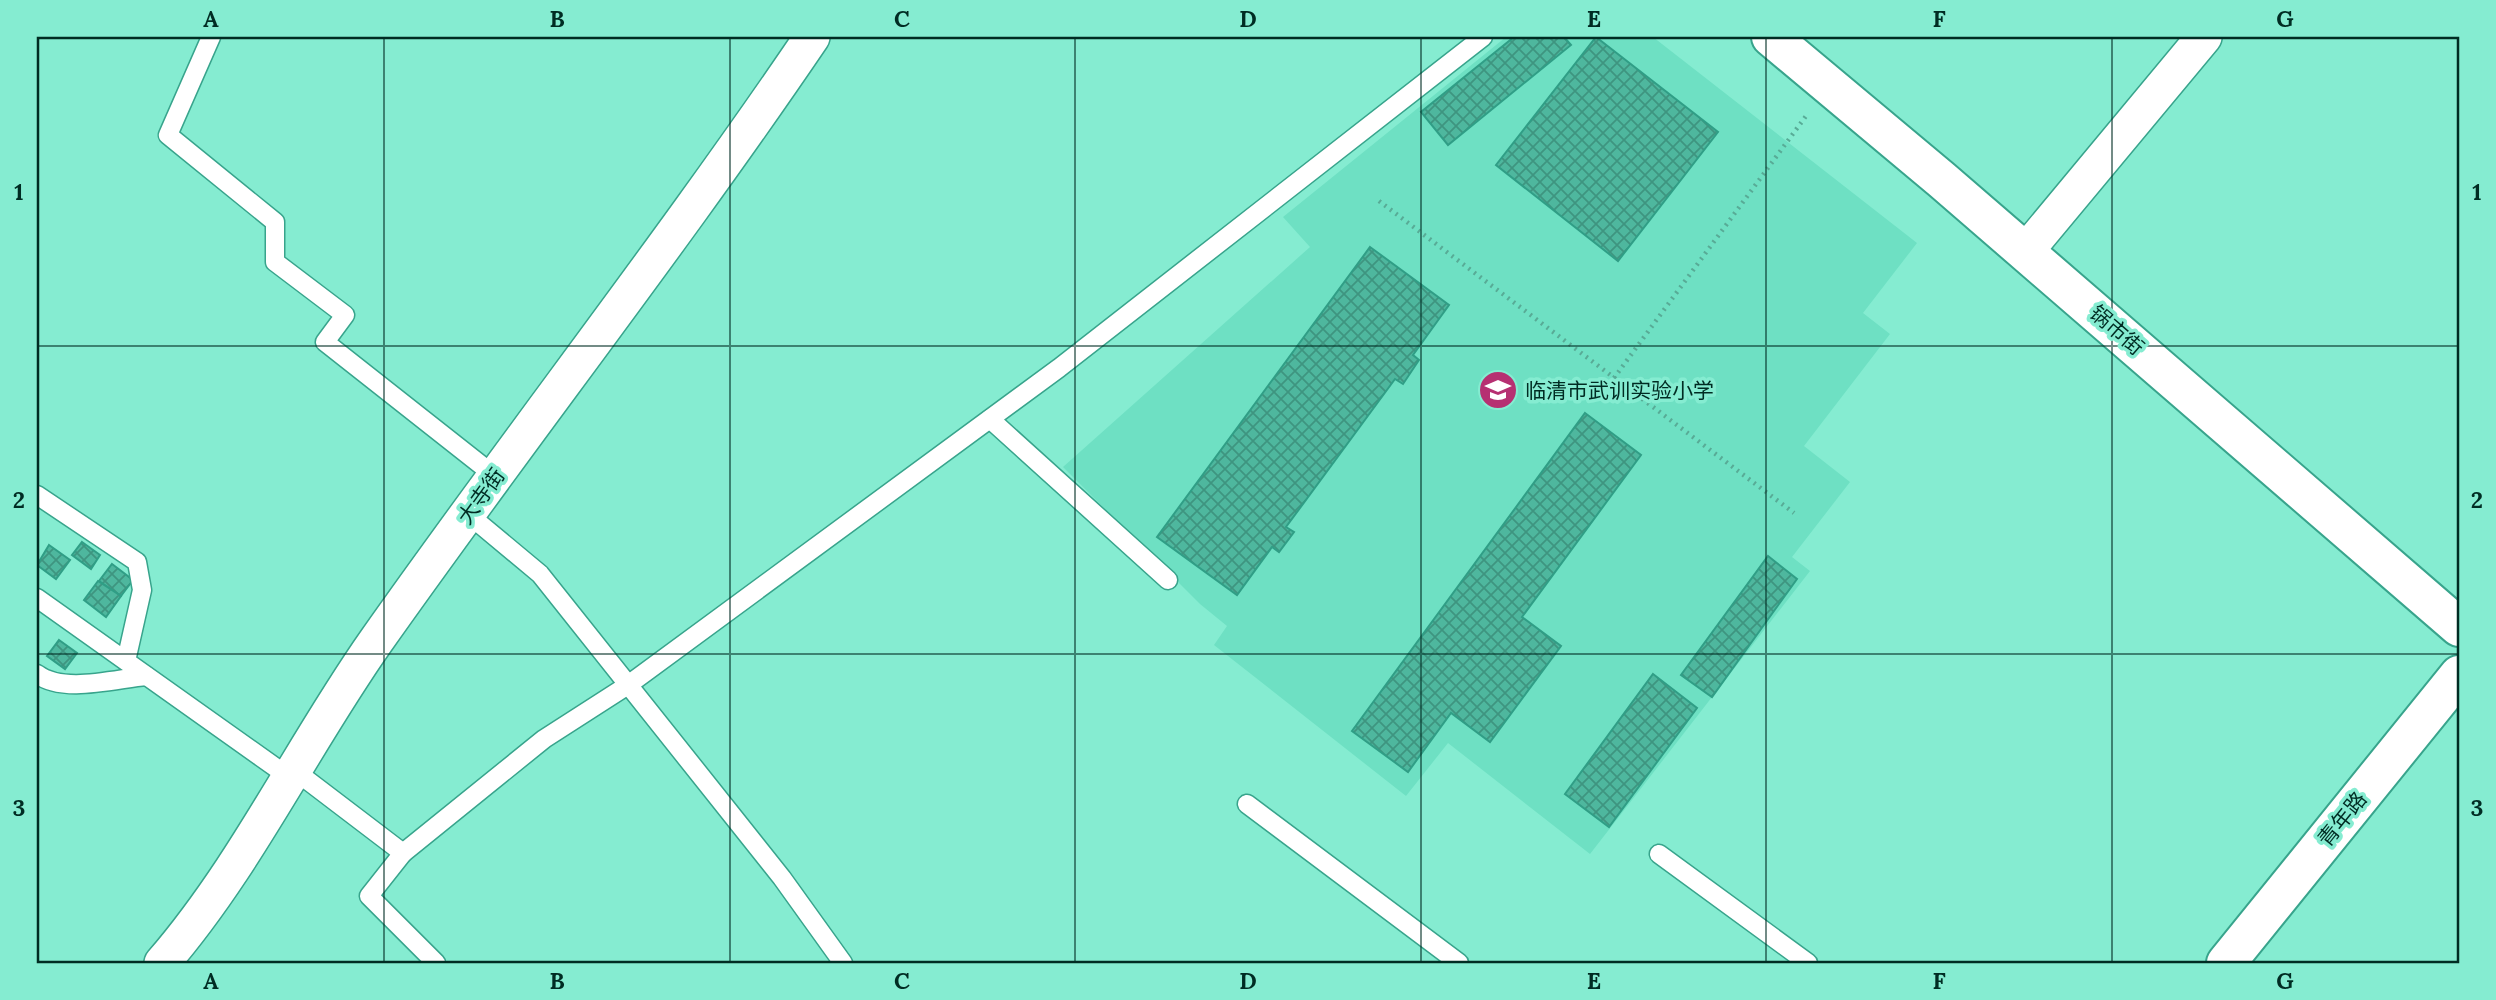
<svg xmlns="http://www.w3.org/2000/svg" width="2496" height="1000" viewBox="0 0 2496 1000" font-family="Lora,'Noto Sans SC',serif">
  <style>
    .built { fill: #6ee0c3 }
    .building { fill: url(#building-cross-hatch); stroke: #309e86; stroke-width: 2 }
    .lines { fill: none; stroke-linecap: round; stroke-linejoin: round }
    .lane-casing { stroke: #38a48c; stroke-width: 21 }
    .street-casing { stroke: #38a48c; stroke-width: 38 }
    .secondary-casing { stroke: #38a48c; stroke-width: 42 }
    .path { stroke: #58ab96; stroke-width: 4.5; stroke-dasharray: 2 5; stroke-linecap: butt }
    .lane { stroke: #fff; stroke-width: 18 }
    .street { stroke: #fff; stroke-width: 35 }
    .secondary { stroke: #fff; stroke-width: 38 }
    .grid { fill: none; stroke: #002c23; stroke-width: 2; stroke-opacity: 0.55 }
    .labels { text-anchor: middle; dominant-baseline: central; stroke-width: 7; stroke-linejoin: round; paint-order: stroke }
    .street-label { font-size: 21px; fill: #002c23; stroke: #85ecd1 }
    .poi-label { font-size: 21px; fill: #002c23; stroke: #85ecd1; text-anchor: start }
    .neatline { fill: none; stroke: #002c23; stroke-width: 2.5 }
    .grid-label { font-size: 23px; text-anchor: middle; font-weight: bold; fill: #002c23 }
  </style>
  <defs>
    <pattern id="building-cross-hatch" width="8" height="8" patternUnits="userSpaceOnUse" patternTransform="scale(1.75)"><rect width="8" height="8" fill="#4eb79e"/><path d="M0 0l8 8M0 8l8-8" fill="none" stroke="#3e9580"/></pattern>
  </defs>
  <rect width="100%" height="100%" fill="#85ecd1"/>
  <!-- built -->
  <path class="built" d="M 1506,37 L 1653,37 L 1917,243 L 1863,313 L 1890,334 L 1804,446 L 1850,482 L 1792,557 L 1810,571 L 1590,854 L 1448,743 L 1406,796 L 1214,645 L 1227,626 L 1200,604 L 1063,467 L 1310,247 L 1283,217 Z"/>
  <!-- building -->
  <g class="building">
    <path d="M 1514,37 L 1564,37 L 1571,45 L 1448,145 L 1421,112 Z"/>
    <path d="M 1596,37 L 1718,132 L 1618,261 L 1496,165 Z"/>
    <path d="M 1370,247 L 1449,305 L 1413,355 L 1419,360 L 1403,384 L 1395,379 L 1286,527 L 1294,532 L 1279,552 L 1272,547 L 1237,595 L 1157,537 Z"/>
    <path d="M 1585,413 L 1641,455 L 1522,617 L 1561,646 L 1490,742 L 1451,713 L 1408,772 L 1352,731 Z"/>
    <path d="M 82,542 L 100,555 L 91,569 L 72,555 Z"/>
    <path d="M 49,545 L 70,560 L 56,579 L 37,565 Z"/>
    <path d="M 1768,556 L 1797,579 L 1712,697 L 1681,675 Z"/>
    <path d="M 112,564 L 133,580 L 121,596 L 99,581 Z"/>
    <path d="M 98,581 L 121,596 L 106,617 L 84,600 Z"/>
    <path d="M 59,640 L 77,653 L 65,669 L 47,656 Z"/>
    <path d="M 1653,674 L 1697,708 L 1609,827 L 1565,794 Z"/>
  </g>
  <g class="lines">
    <defs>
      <g id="lane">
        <path d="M 211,37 L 168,135 L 275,222 L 275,262 L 345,315 L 325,342 L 495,476"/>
        <path d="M 990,419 L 1168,580"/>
        <path d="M 37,495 L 137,562 L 142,590 L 126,661"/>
        <path d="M 468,514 L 540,574 L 782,878 L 843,963"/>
        <path d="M 37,598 L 289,777"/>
        <path d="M 37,674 C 63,694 115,679 146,676"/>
        <path d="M 294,770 L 403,853 L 369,896 L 436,963"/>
        <path d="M 1247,804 L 1459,963"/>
        <path d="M 403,853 L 544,739 L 628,685 L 1059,368 L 1483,37"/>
        <path d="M 1659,854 L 1808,963"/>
      </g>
      <g id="street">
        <path d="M 2026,251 L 2204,37"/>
        <path d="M 162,963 C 246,866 302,746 376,641 C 519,438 673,242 812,37"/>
      </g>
      <g id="secondary">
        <path d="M 1771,37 L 1942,180 L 2459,627"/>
        <path d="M 2226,963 L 2459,675"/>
      </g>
    </defs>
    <!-- lane casing -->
    <use href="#lane" class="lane-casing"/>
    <!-- street casing -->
    <use href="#street" class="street-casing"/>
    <!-- secondary casing -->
    <use href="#secondary" class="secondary-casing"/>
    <!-- path -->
    <g class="path">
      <path d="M 1379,201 L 1794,513"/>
      <path d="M 1614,378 L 1806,116"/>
    </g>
    <!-- lane -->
    <use href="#lane" class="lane"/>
    <!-- street -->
    <use href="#street" class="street"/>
    <!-- secondary -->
    <use href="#secondary" class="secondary"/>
  </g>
  <!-- grid -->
  <path class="grid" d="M 384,37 L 384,963M 730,37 L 730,963M 1075,37 L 1075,963M 1421,37 L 1421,963M 1766,37 L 1766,963M 2112,37 L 2112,963M 37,346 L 2459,346M 37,654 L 2459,654"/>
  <!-- icons -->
  <defs>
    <symbol id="school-disc" viewBox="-11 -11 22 22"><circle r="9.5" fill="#b63072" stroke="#85ecd1"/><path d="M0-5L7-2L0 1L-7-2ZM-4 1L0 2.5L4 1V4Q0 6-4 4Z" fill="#fff"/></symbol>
  </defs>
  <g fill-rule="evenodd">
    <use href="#school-disc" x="1476" y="368" width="44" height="44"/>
  </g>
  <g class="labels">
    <!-- street labels -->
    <g class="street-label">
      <text transform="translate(2117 330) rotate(41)">锅市街</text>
      <text transform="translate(481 496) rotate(-54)">大寺街</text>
      <text transform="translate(2342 819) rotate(-51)">青年路</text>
    </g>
    <!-- poi labels -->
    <g class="poi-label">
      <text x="1525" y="390">临清市武训实验小学</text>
    </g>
  </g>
  <!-- border -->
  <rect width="2496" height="1000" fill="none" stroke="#85ecd1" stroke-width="77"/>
  <rect x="38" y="38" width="2420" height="924" class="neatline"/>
  <g class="grid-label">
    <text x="211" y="27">A</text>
    <text x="557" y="27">B</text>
    <text x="902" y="27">C</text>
    <text x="1248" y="27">D</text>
    <text x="1594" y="27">E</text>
    <text x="1939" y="27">F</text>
    <text x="2285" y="27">G</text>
    <text x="19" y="200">1</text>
    <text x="2477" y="200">1</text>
    <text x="19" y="508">2</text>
    <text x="2477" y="508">2</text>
    <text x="19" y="816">3</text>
    <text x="2477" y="816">3</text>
    <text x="211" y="989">A</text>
    <text x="557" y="989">B</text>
    <text x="902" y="989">C</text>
    <text x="1248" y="989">D</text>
    <text x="1594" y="989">E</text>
    <text x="1939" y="989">F</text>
    <text x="2285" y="989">G</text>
  </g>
</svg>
